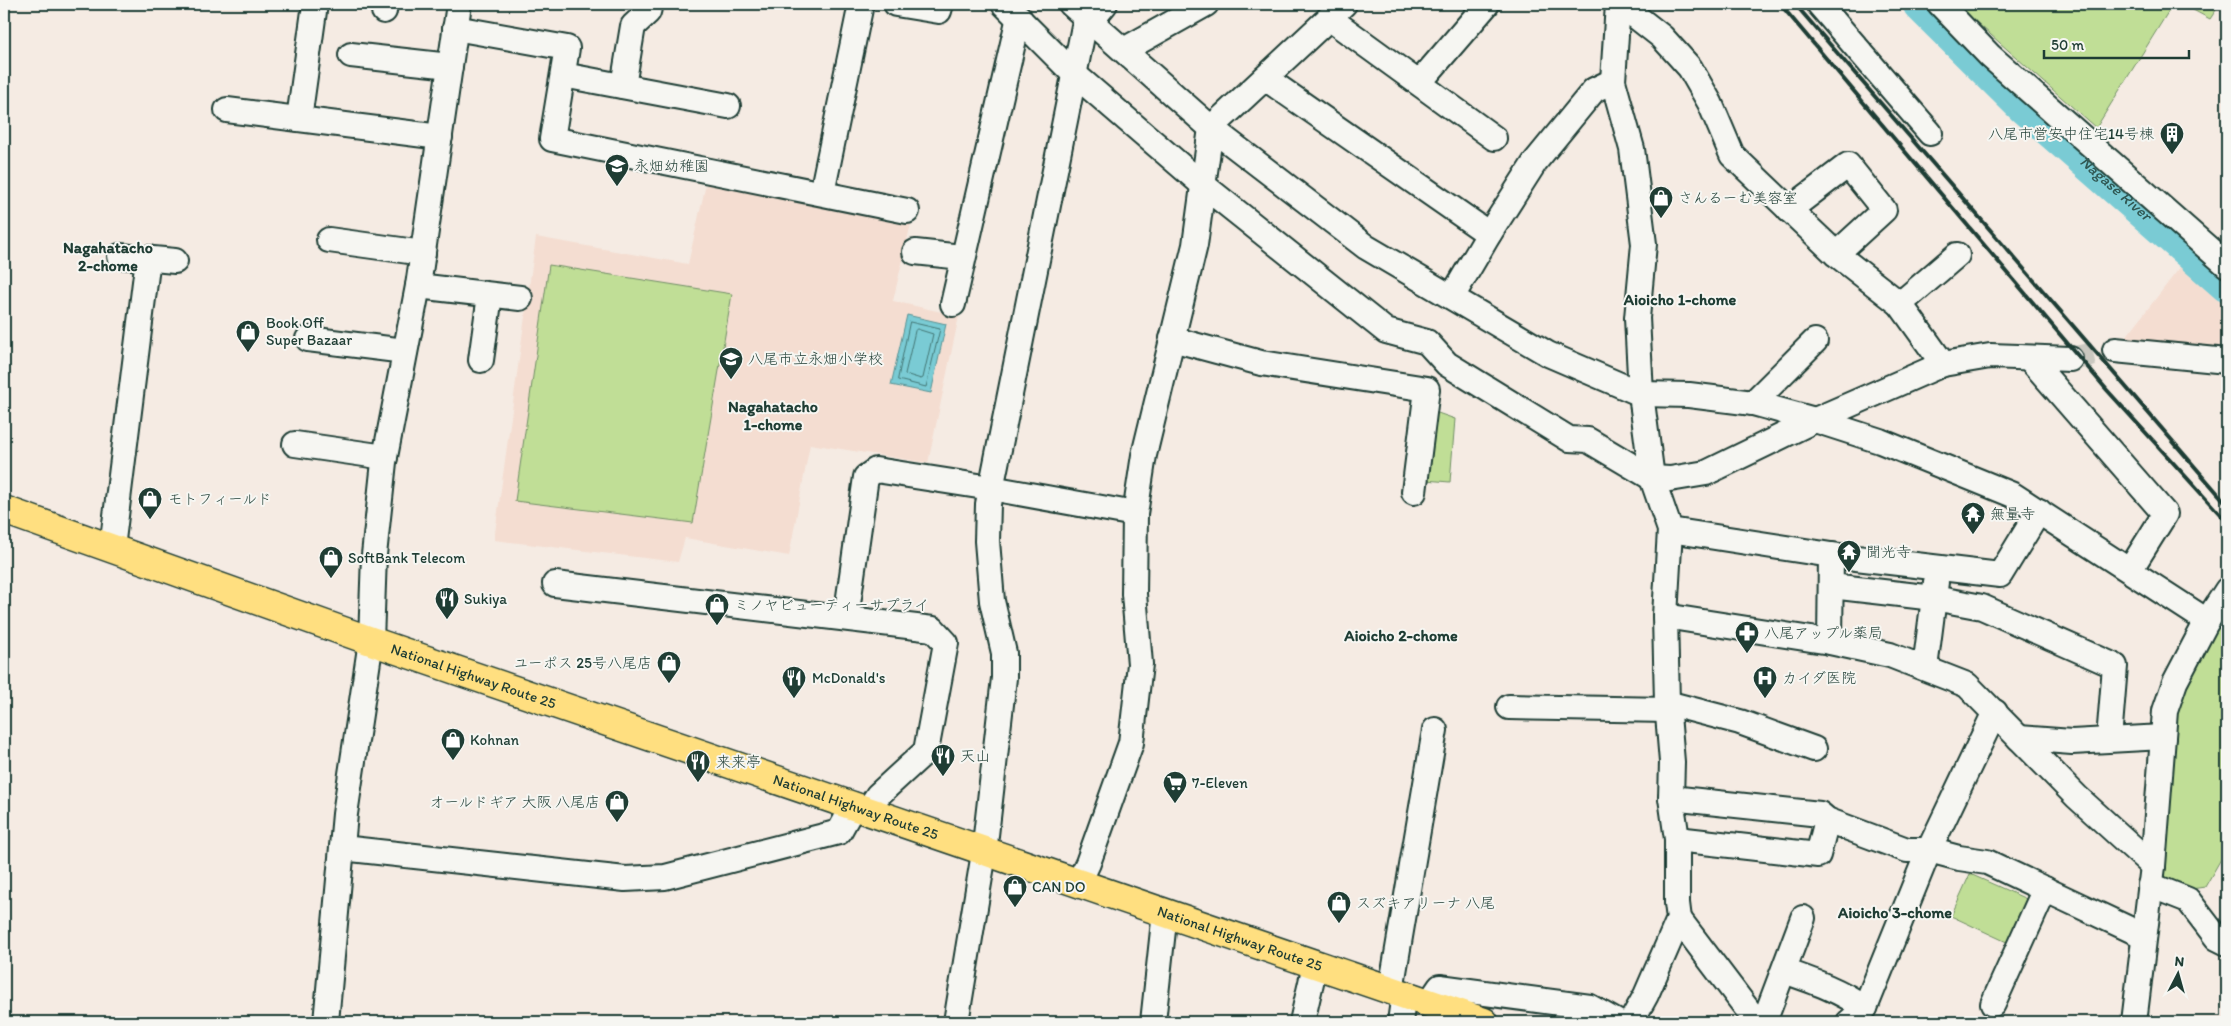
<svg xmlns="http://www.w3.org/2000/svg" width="2231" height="1026" viewBox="0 0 2231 1026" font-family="Itim,'Klee One',sans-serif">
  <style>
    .built { fill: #f4ddd1 }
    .green { fill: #c0de96; stroke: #708e65 }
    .water { fill: #7acbd4; stroke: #569294 }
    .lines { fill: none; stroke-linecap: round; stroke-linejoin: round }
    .shore { stroke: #437674; stroke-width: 1 }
    .river { stroke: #7acbd4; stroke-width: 35 }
    .minor-tunnel { stroke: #cac8c0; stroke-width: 24; stroke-dasharray: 24 12; stroke-linecap: butt }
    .minor-casing { stroke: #1f3d34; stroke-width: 28 }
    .highway-casing { stroke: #1f3d34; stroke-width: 31 }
    .minor { stroke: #f6f6f2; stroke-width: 24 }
    .highway { stroke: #ffdf80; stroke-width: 28 }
    .rail { stroke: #1f3d34; stroke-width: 4 }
    .labels { text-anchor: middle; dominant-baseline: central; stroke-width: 4; stroke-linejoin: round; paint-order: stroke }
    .poi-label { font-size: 15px; fill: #1f3d34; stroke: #f6f6f2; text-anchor: start }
    .street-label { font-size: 15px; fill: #1f3d34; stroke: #f6f6f2 }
    .water-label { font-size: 16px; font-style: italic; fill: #315954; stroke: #f6f6f2 }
    .neighbourhood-label { font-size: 16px; font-weight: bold; fill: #1f3d34; stroke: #f6f6f2 }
  </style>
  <rect width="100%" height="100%" fill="#f5ebe3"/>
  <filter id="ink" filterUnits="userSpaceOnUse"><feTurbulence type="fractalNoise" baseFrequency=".02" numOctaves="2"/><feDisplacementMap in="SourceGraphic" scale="10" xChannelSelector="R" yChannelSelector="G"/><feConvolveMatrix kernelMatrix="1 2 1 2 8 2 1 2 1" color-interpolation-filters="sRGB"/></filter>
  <g filter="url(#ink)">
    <!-- built -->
    <g class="built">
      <path d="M 708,175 L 912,219 L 893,301 L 959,316 L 928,463 L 810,444 L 789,556 L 685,538 L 678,562 L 494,540 L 536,237 L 688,264 Z"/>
      <path d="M 2185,261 L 2227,296 L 2227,356 L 2122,342 Z"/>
    </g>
    <!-- green -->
    <g class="green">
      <path d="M 1956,4 L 2173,4 L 2096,128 Z"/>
      <path d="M 2182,4 L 2220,4 L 2210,19 Z"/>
      <path d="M 549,265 L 732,294 L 693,523 L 515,501 Z"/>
      <path d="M 1435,412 L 1455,419 L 1450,482 L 1425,480 Z"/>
      <path d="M 2219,626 L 2227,646 L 2227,843 L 2221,859 L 2205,887 L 2191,889 L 2162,878 L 2172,723 L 2185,684 L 2199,652 Z"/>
      <path d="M 1970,874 L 2031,901 L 2011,944 L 1951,916 Z"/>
    </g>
    <!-- water -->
    <path class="water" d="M 907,315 L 946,324 L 931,393 L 891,385 Z"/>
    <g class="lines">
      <!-- shore -->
      <g class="shore">
        <path d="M 910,322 L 940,329 L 926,387 L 898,380 Z"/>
        <path d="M 917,329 L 933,334 L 923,378 L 921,379 L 905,374 L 915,331 Z"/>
      </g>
      <!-- river -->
      <path class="river" id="s1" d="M 1920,4 L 2023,106 L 2227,285"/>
      <!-- minor-tunnel -->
      <path class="minor-tunnel" d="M 2070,359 L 2115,350"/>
      <defs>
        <g id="minor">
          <path d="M 896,4 L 939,11 L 941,4"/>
          <path d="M 1004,4 L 1073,73 L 1203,185 L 1386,331 L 1427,342 L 1447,364 L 1569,439 L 1588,440 L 1652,478 L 1670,479 L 1706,473 L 1815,420 L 1943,364 L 1990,356 L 2070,359"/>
          <path d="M 1071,4 L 1211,128 L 1366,247 L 1548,354 L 1641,394 L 1689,395 L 1753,403 L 1815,420 L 1880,441 L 2013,495 L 2207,621"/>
          <path d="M 1618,4 L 1613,81 L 1632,149 L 1644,244 L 1637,318 L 1641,394 L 1652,478 L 1670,530 L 1665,616 L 1667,703 L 1672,762 L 1671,798 L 1677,839 L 1677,903 L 1679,919 L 1646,995 L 1631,1022"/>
          <path d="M 1620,4 L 1662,37 L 1690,68 L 1710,103 L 1732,155 L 1836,254 L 1900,304 L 1943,364"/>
          <path d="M 1819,4 L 1930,133"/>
          <path d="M 1940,4 L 1990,56 L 2227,265"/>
          <path d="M 384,11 L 385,4"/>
          <path d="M 1329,18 L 1494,138"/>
          <path d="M 1091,21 L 1105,4"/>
          <path d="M 455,28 L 567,48 L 552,139 L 907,211"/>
          <path d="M 1124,50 L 1206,4"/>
          <path d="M 351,55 L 450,66"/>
          <path d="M 563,75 L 728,106"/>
          <path d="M 1265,78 L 1489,234"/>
          <path d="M 1419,83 L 1487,4"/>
          <path d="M 623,86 L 633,26 L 648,12 L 650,4"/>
          <path d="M 227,110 L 440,137"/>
          <path d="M 299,119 L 315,4"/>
          <path d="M 822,193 L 861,4"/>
          <path d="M 1789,210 L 1848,165 L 1884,210 L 1836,254"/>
          <path d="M 329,240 L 423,253"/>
          <path d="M 915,252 L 962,257"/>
          <path d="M 120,256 L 175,261"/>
          <path d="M 418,286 L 520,298"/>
          <path d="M 1452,297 L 1489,234 L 1535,162 L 1594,90 L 1613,81"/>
          <path d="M 953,304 L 1019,17"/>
          <path d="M 1900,304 L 1957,255"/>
          <path d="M 308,339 L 405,351"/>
          <path d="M 1172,339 L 1261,363 L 1427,389 L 1414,492"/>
          <path d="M 2115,350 L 2227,361"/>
          <path d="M 2030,359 L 2165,514 L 2130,570"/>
          <path d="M 481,360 L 490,295"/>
          <path d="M 1753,403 L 1815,341"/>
          <path d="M 295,444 L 385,457"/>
          <path d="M 1670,530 L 1831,555 L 1830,642"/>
          <path d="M 112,548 L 148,258"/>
          <path d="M 1831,555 L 2000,575 L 2039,511"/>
          <path d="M 555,584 L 933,629 L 946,643 L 926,751 L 878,795 L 868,810"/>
          <path d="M 1831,586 L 1934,598 L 1982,607 L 2115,666 L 2109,739"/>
          <path d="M 1665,616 L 1830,642 L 1890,655 L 1967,685 L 2077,797 L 2153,866"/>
          <path d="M 846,618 L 866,477 L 876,470 L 991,488 L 1135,514"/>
          <path d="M 1925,668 L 1936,582"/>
          <path d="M 1667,703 L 1740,722 L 1814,749"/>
          <path d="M 1509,707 L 1668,710"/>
          <path d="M 2019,738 L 2072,742 L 2163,737"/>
          <path d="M 1671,798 L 1820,814 L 1827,820 L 1907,850 L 1929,850 L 1959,858 L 1987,862 L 2144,936"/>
          <path d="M 1677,839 L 1818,855 L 1827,820"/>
          <path d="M 342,848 L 625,879 L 665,877 L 839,832 L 854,805"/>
          <path d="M 1078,884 L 1088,863 L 1131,743 L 1140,664 L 1134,594 L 1135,514 L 1144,455 L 1195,245 L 1211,128 L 1344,4"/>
          <path d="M 2150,885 L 2188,900 L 2217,938 L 2227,943"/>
          <path d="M 1679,919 L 1757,1022"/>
          <path d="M 1784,971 C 1813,981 1840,990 1865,1008"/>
          <path d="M 1391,990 L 1435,730"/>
          <path d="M 1429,1003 L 1440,987 L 1590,1007 L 1617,1022"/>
          <path d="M 1993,1004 L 2045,889"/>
          <path d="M 326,1022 L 345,814 L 371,641 L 374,555 L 384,462 L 418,286 L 459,4"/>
          <path d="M 956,1022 L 984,853 L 1004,678 L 1004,653 L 992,601 L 987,541 L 988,504 L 1086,16"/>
          <path d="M 1153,1022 L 1165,912"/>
          <path d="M 1302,1022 L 1315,965"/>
          <path d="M 1400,1022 L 1404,994"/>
          <path d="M 1764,1022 L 1803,918"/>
          <path d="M 1849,1022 L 1865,1008 L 1929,850 L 1995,712"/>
          <path d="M 2134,1022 L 2153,866 L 2165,711 L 2175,682 L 2207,621 L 2227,590"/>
        </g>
        <g id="highway">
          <path id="s2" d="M 4,510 L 371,641 L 1484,1022"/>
        </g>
      </defs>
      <!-- minor casing -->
      <use href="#minor" class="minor-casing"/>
      <!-- highway casing -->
      <use href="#highway" class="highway-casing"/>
      <!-- minor -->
      <use href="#minor" class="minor"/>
      <!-- highway -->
      <use href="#highway" class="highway"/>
      <!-- rail -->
      <g class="rail">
        <path d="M 1780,4 L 2107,390 L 2227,522"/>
        <path d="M 1795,4 L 2227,504"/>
      </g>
    </g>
  </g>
  <!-- icons -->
  <defs>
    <symbol id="building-pin" viewBox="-11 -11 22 30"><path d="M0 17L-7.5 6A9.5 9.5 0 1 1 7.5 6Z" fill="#1f3d34" stroke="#f6f6f2"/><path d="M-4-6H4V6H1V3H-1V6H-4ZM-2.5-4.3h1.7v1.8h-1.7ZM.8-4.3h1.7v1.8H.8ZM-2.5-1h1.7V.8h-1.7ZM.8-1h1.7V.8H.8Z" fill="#fff"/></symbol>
    <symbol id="school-pin" viewBox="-11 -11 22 30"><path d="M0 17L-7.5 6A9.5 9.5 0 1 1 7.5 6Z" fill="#1f3d34" stroke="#f6f6f2"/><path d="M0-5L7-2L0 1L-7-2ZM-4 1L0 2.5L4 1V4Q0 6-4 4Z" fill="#fff"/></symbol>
    <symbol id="shop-pin" viewBox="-11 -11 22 30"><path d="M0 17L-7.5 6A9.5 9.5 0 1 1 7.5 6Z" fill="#1f3d34" stroke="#f6f6f2"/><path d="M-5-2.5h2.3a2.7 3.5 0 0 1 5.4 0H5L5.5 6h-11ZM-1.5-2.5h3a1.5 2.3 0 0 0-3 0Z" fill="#fff"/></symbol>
    <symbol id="temple-pin" viewBox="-11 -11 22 30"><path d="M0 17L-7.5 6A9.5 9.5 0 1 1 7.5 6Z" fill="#1f3d34" stroke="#f6f6f2"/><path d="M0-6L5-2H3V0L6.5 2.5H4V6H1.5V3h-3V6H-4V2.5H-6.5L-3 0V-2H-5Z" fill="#fff"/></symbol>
    <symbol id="restaurant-pin" viewBox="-11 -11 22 30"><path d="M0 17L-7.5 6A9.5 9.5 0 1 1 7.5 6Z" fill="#1f3d34" stroke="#f6f6f2"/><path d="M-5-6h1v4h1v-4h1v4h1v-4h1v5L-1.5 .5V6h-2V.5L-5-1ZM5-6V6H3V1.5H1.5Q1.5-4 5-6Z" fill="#fff"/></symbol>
    <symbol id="pharmacy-pin" viewBox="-11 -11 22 30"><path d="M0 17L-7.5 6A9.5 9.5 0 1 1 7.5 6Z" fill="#1f3d34" stroke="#f6f6f2"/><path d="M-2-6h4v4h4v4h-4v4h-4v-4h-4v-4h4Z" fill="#fff"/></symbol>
    <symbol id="hospital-pin" viewBox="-11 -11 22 30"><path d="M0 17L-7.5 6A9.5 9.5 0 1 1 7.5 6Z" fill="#1f3d34" stroke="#f6f6f2"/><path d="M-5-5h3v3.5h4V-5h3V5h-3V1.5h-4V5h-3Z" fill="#fff"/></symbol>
    <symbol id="supermarket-pin" viewBox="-11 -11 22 30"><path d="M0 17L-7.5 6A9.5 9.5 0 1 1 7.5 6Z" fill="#1f3d34" stroke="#f6f6f2"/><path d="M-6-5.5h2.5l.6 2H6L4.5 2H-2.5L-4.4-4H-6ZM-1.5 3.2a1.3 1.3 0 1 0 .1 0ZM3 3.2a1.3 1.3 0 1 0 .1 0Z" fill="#fff"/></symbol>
  </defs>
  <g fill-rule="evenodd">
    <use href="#building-pin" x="2158" y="120" width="28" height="38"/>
    <use href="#school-pin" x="603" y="152" width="28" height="38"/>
    <use href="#shop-pin" x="1647" y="184" width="28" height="38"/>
    <use href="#shop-pin" x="234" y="318" width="28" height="38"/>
    <use href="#school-pin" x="717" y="345" width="28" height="38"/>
    <use href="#shop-pin" x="136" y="485" width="28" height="38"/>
    <use href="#temple-pin" x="1959" y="500" width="28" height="38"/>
    <use href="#temple-pin" x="1835" y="538" width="28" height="38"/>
    <use href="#shop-pin" x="317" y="544" width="28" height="38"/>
    <use href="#restaurant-pin" x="433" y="585" width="28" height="38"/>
    <use href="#shop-pin" x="703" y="591" width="28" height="38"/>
    <use href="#pharmacy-pin" x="1733" y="619" width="28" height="38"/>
    <use href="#shop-pin" x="655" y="649" width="28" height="38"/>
    <use href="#restaurant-pin" x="780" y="664" width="28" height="38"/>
    <use href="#hospital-pin" x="1751" y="664" width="28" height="38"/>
    <use href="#shop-pin" x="439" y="726" width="28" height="38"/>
    <use href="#restaurant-pin" x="929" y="742" width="28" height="38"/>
    <use href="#restaurant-pin" x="684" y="748" width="28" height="38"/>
    <use href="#supermarket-pin" x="1161" y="769" width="28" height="38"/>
    <use href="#shop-pin" x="603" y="788" width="28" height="38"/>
    <use href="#shop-pin" x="1001" y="873" width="28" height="38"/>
    <use href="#shop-pin" x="1325" y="889" width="28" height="38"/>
  </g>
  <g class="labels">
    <!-- poi labels -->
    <g class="poi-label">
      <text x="2154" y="134" text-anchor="end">八尾市営安中住宅14号棟</text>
      <text x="634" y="166">永畑幼稚園</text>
      <text x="1678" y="198">さんるーむ美容室</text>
      <text x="266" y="323">Book Off<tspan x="266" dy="17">Super Bazaar</tspan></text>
      <text x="748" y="359">八尾市立永畑小学校</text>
      <text x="168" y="499">モトフィールド</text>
      <text x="1990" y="514">無量寺</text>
      <text x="1866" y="552">聞光寺</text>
      <text x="348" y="558">SoftBank Telecom</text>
      <text x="464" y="599">Sukiya</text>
      <text x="734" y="605">ミノヤビューティーサプライ</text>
      <text x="1764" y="633">八尾アップル薬局</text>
      <text x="652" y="663" text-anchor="end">ユーポス 25号八尾店</text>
      <text x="812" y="678">McDonald's</text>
      <text x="1782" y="678">カイダ医院</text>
      <text x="470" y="740">Kohnan</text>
      <text x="960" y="756">天山</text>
      <text x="716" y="762">来来亭</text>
      <text x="1192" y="783">7-Eleven</text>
      <text x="600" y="802" text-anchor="end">オールドギア 大阪 八尾店</text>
      <text x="1032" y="887">CAN DO</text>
      <text x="1356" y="903">スズキアリーナ 八尾</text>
    </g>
    <!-- street labels -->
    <g class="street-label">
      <text stroke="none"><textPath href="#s2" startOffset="498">National Highway Route 25</textPath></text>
      <text stroke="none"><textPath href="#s2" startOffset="902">National Highway Route 25</textPath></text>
      <text stroke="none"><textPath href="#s2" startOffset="1308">National Highway Route 25</textPath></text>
    </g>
    <!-- water labels -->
    <g class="water-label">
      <text stroke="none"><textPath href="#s1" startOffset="269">Nagase River</textPath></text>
    </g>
    <!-- neighbourhood labels -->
    <g class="neighbourhood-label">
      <text x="108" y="247">Nagahatacho<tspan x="108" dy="18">2-chome</tspan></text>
      <text x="1680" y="299">Aioicho 1-chome</text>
      <text x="773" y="406">Nagahatacho<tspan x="773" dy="18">1-chome</tspan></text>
      <text x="1401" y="635">Aioicho 2-chome</text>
      <text x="1895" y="912">Aioicho 3-chome</text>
    </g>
  </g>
  <!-- margin -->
  <rect width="2231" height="1026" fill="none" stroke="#f6f6f2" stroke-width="20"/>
  <rect x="10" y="10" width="2211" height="1006" fill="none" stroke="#1f3d34" stroke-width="2" filter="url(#ink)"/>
  <!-- north arrow -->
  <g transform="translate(2178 974) rotate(6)" stroke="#f6f6f2" stroke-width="4" paint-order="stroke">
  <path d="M0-4L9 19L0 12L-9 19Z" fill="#1f3d34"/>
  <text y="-8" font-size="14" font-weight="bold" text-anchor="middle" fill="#1f3d34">N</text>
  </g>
  <!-- scale -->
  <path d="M2044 50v8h145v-8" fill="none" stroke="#1f3d34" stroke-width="2.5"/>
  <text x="2051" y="50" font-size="15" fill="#1f3d34" stroke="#f6f6f2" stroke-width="4" paint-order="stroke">50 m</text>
</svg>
